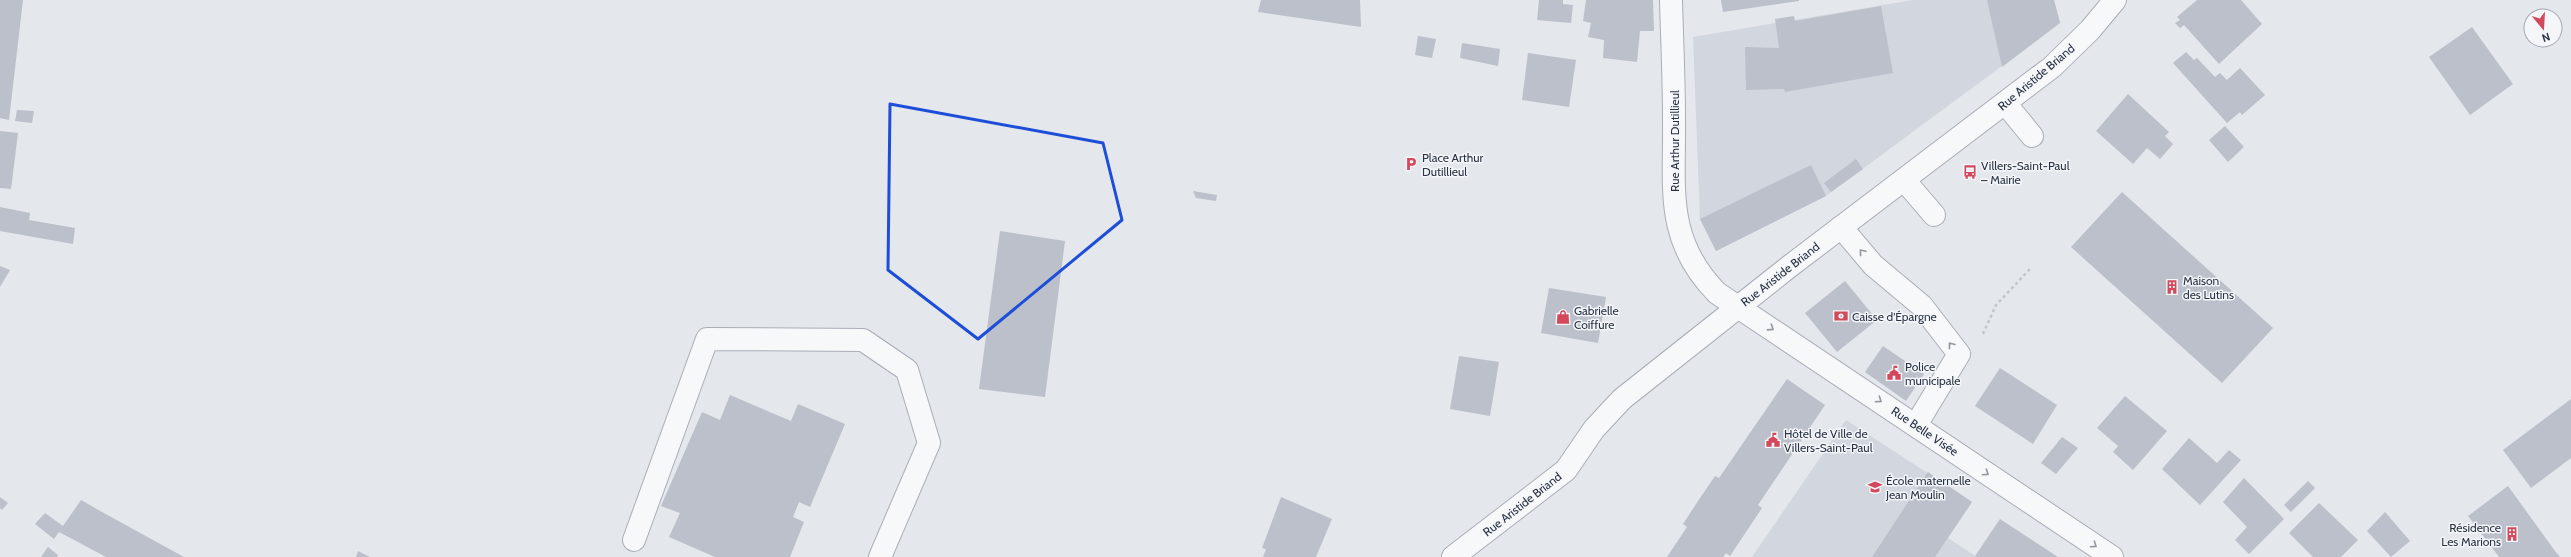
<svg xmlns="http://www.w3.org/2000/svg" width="2571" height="557" viewBox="0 0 2571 557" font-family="Cabin,sans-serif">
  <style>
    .built { fill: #d2d6de }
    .building { fill: #bbc0ca }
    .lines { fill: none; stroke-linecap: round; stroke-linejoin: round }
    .minor-casing { stroke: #a9aeb7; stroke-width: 24 }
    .path { stroke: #c2c5cb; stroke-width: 2.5; stroke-dasharray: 3 3; stroke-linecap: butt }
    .minor { stroke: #f7f8fa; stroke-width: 22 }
    .oneway { stroke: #9196a0 }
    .marked { fill: none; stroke: #1d4ed8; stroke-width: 3; stroke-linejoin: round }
    .labels { text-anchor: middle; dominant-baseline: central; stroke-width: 3; stroke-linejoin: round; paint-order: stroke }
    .street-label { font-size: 12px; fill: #2b3445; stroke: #f4f6f9 }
    .poi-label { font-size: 12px; fill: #2b3445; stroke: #f4f6f9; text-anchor: start }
  </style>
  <rect width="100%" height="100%" fill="#e4e7ec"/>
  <!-- built -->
  <g class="built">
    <path d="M 1913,0 L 2054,0 L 2060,23 L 1826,196 L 1716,251 L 1700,219 L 1693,37 Z"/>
    <path d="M 1846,420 L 1972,502 L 1948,538 L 1977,557 L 1752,557 Z"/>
  </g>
  <!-- building -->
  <g class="building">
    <path d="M 0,0 L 23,0 L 9,120 L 0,118 Z"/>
    <path d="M 1261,0 L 1360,0 L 1361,27 L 1258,12 Z"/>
    <path d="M 1539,0 L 1563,0 L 1563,4 L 1573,5 L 1571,23 L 1537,20 Z"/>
    <path d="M 1586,0 L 1653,0 L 1654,31 L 1640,31 L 1637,62 L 1603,58 L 1604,40 L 1588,37 L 1591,23 L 1583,21 Z"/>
    <path d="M 1721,0 L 1799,0 L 1799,1 L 1723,12 Z"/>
    <path d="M 1987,0 L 2054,0 L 2060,23 L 2002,67 Z"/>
    <path d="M 2197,0 L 2241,0 L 2262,24 L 2219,64 L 2184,25 L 2180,28 L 2175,23 L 2180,20 L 2177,17 Z"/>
    <path d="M 1881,6 L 1893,73 L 1785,92 L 1784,89 L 1746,90 L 1745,47 L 1779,48 L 1775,19 L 1794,16 L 1795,21 Z"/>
    <path d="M 2472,27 L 2513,84 L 2470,115 L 2429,57 Z"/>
    <path d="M 1418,36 L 1436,39 L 1432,58 L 1415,55 Z"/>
    <path d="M 1462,43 L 1500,49 L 1498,66 L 1460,58 Z"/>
    <path d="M 2186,52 L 2194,60 L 2197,58 L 2215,77 L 2220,73 L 2227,80 L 2240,68 L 2265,95 L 2242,115 L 2240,112 L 2227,123 L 2173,63 Z"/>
    <path d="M 1528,53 L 1576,60 L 1569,107 L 1522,100 Z"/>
    <path d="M 2128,94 L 2169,132 L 2165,136 L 2173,144 L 2160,159 L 2147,148 L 2133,164 L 2096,131 Z"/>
    <path d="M 17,110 L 34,111 L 32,123 L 15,121 Z"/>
    <path d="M 2225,126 L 2244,147 L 2228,162 L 2209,140 Z"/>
    <path d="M 0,131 L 18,133 L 11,189 L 0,188 Z"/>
    <path d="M 1856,159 L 1863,169 L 1831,192 L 1824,183 Z"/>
    <path d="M 1811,165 L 1826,196 L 1716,251 L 1700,219 Z"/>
    <path d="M 1193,191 L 1217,195 L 1216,201 L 1196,198 Z"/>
    <path d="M 2122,192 L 2273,328 L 2222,383 L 2071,247 Z"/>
    <path d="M 0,207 L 30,213 L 29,220 L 75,228 L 73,244 L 0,231 Z"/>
    <path d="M 1000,231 L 1065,241 L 1045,397 L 979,389 Z"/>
    <path d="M 0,266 L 10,270 L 0,287 Z"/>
    <path d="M 1845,281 L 1877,320 L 1837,352 L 1805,313 Z"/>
    <path d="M 1549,288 L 1606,297 L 1598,343 L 1541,333 Z"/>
    <path d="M 1883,346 L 1924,374 L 1906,401 L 1865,372 Z"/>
    <path d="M 1459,356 L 1499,362 L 1490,416 L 1450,409 Z"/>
    <path d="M 2000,368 L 2057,405 L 2033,444 L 1975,406 Z"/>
    <path d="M 1787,379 L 1825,405 L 1758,505 L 1762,508 L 1730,556 L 1726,553 L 1723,557 L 1667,557 L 1687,527 L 1683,524 L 1698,501 L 1715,476 L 1719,478 Z"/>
    <path d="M 730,395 L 791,421 L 798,404 L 845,424 L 810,507 L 799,502 L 793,517 L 804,522 L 790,557 L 715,557 L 669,537 L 680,513 L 661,506 L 702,412 L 720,420 Z"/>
    <path d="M 2125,396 L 2167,431 L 2133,470 L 2113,452 L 2118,446 L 2097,428 Z"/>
    <path d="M 2571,399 L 2571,458 L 2531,488 L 2503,450 Z"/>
    <path d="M 2062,437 L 2078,448 L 2056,474 L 2041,463 Z"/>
    <path d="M 2189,438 L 2217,463 L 2229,450 L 2241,460 L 2200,505 L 2162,469 Z"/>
    <path d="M 1928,472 L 1972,502 L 1935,557 L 1872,557 Z"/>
    <path d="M 2244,478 L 2284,519 L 2249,554 L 2235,540 L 2247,527 L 2223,502 Z"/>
    <path d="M 2308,481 L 2315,488 L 2291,512 L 2284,505 Z"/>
    <path d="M 2508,486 L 2555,551 L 2560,557 L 2499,557 L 2468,516 Z"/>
    <path d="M 0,497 L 8,503 L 2,510 L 0,508 Z"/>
    <path d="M 1281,497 L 1332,519 L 1316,557 L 1263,557 L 1266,549 L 1262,548 Z"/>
    <path d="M 81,500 L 102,512 L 184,557 L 106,557 L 59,532 L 54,539 L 35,524 L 45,513 L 63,526 Z"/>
    <path d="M 2319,503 L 2358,540 L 2341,557 L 2313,557 L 2289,533 Z"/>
    <path d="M 2385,512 L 2410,541 L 2391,557 L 2367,531 Z"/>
    <path d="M 2000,519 L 2058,557 L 1977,557 L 1975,556 Z"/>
    <path d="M 48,547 L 58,555 L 57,557 L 41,557 Z"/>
    <path d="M 358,551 L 370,557 L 356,557 Z"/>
  </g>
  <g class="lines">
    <defs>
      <g id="minor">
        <path d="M 1671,0 C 1672,40 1674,79 1674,119 C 1675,188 1664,239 1717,293 L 2112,557"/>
        <path d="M 2005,103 L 2032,136"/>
        <path d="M 1904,180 L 1934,215"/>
        <path d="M 1841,227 L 1873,265 L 1922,306 L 1959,354 L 1916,425"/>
        <path d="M 634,540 L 707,339 L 863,340 L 907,370 L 929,443 L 880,557"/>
        <path d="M 1453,557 L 1566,470 L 1594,429 L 1622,399 L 1790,266 L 2052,67 L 2090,30 L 2115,0"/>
      </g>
    </defs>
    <!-- minor casing -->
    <use href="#minor" class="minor-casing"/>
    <!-- path -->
    <path class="path" d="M 1983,334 L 1996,305 L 2030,269"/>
    <!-- minor -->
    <use href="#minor" class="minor"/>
  </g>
  <!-- one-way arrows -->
  <defs><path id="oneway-chevron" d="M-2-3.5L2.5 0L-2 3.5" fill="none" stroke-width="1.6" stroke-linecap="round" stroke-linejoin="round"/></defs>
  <g class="oneway">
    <use href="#oneway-chevron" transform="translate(1862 252) rotate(-130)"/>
    <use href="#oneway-chevron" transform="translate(1771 328) rotate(33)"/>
    <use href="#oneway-chevron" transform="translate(1951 345) rotate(-128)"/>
    <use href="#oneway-chevron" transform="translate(1879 400) rotate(34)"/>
    <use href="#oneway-chevron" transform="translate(1986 473) rotate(34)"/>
    <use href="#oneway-chevron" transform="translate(2094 545) rotate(34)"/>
  </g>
  <!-- marked area -->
  <path class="marked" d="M 890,104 L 1103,143 L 1122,220 L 978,339 L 888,270 Z"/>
  <!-- icons -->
  <defs>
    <symbol id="parking-bare" viewBox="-9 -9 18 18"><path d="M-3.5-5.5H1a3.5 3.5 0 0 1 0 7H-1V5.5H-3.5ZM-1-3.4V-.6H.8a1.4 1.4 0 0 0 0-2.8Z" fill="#d1495b" stroke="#f4f6f9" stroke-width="2.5" paint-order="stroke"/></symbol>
    <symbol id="bus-bare" viewBox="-9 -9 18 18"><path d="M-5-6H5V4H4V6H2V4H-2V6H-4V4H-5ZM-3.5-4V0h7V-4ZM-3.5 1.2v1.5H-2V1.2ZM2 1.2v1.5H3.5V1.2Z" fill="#d1495b" stroke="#f4f6f9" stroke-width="2.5" paint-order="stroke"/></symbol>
    <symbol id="building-bare" viewBox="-9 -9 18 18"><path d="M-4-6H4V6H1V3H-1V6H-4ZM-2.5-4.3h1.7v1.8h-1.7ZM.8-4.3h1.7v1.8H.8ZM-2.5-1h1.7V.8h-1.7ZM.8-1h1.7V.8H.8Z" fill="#d1495b" stroke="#f4f6f9" stroke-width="2.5" paint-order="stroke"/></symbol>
    <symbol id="bank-bare" viewBox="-9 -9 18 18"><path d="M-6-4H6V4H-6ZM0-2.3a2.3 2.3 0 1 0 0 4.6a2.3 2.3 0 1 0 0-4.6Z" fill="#d1495b" stroke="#f4f6f9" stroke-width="2.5" paint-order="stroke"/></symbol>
    <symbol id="shop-bare" viewBox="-9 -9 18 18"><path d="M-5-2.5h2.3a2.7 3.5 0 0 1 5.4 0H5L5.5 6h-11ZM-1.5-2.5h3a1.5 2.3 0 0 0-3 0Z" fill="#d1495b" stroke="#f4f6f9" stroke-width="2.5" paint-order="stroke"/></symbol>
    <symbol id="civic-bare" viewBox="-9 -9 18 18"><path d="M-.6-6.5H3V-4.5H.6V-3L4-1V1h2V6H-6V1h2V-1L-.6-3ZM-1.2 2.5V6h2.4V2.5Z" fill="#d1495b" stroke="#f4f6f9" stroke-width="2.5" paint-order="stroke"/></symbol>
    <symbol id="school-bare" viewBox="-9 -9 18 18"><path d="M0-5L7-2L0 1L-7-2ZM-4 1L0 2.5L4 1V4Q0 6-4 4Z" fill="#d1495b" stroke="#f4f6f9" stroke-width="2.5" paint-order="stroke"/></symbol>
  </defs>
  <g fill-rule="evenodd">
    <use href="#parking-bare" x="1401" y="154" width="20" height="20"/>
    <use href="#bus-bare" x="1960" y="162" width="20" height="20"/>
    <use href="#building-bare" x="2162" y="277" width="20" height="20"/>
    <use href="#bank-bare" x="1831" y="306" width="20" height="20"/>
    <use href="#shop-bare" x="1553" y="307" width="20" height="20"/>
    <use href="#civic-bare" x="1884" y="363" width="20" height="20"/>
    <use href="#civic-bare" x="1763" y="430" width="20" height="20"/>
    <use href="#school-bare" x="1865" y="477" width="20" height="20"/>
    <use href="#building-bare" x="2502" y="524" width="20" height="20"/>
  </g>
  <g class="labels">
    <!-- street labels -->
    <g class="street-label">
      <text transform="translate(2036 77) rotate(-40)">Rue Aristide Briand</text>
      <text transform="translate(1674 141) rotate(-90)">Rue Arthur Dutillieul</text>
      <text transform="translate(1780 274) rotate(-38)">Rue Aristide Briand</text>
      <text transform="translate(1925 431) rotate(34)">Rue Belle Visée</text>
      <text transform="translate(1522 504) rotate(-38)">Rue Aristide Briand</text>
    </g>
    <!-- poi labels -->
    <g class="poi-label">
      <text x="1422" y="157">Place Arthur<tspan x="1422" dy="14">Dutillieul</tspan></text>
      <text x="1981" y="165">Villers-Saint-Paul<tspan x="1981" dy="14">– Mairie</tspan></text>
      <text x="2183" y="280">Maison<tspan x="2183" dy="14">des Lutins</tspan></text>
      <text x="1574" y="310">Gabrielle<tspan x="1574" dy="14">Coiffure</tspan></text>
      <text x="1852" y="316">Caisse d'Épargne</text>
      <text x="1905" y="366">Police<tspan x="1905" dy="14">municipale</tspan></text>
      <text x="1784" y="433">Hôtel de Ville de<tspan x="1784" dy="14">Villers-Saint-Paul</tspan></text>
      <text x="1886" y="480">École maternelle<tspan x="1886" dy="14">Jean Moulin</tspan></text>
      <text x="2501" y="527" text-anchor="end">Résidence<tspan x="2501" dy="14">Les Marions</tspan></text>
    </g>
  </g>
  <!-- north arrow -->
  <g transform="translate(2543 28) rotate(162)"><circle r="19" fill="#f4f6f9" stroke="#a4a8b1"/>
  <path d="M0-3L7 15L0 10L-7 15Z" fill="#d1495b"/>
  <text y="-6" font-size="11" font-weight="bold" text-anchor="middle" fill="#2b3445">N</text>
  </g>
</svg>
